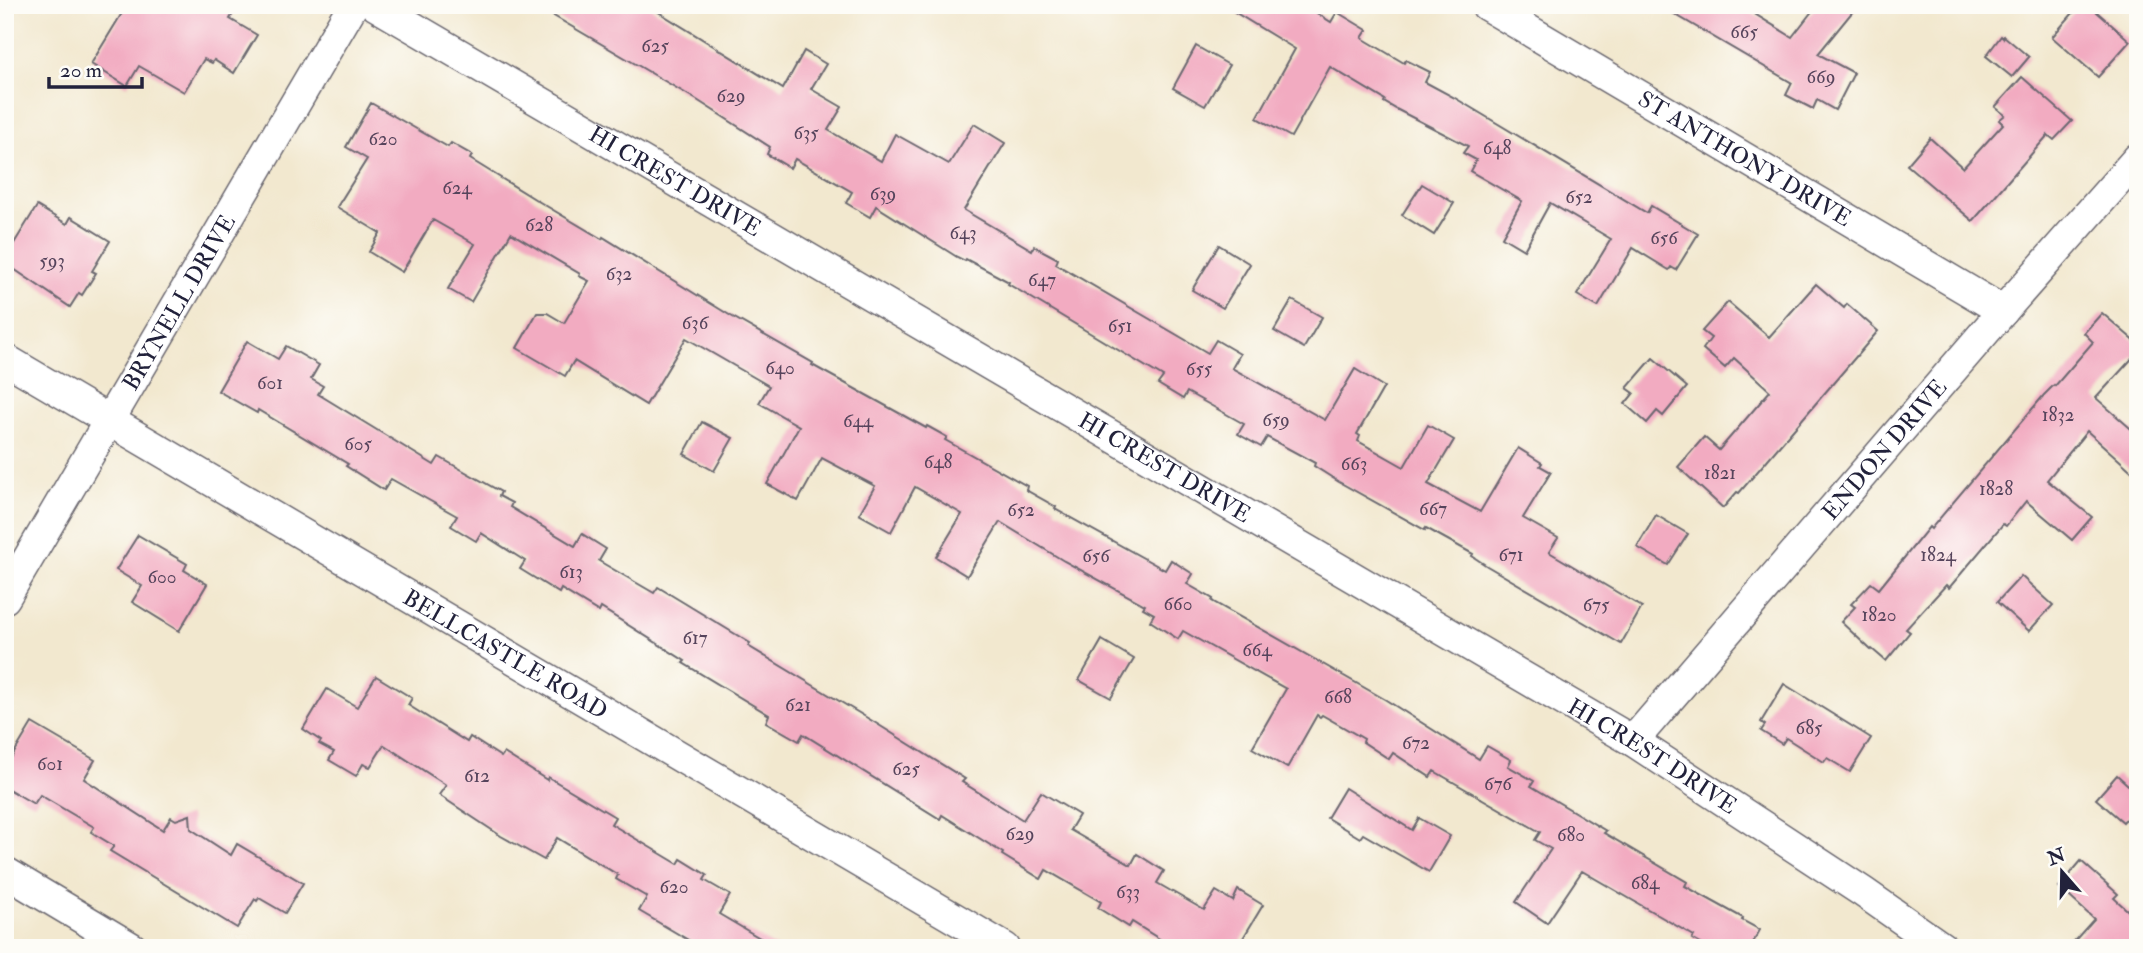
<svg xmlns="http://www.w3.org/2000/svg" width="2143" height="953" viewBox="0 0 2143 953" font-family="'IM FELL Double Pica',serif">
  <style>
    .building { fill: #f2abc1 }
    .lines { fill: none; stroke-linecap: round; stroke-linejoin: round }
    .minor-casing { stroke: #6b676f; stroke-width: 33 }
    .minor { stroke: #fff; stroke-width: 30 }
    .labels { text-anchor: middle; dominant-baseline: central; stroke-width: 6; stroke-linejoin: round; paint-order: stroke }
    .number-label { font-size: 19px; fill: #56445c }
    .street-label { font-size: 23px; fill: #22223b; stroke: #fdfcf7 }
  </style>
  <rect width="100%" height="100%" fill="#fdfcf7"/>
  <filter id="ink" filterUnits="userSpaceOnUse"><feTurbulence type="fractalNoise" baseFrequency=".0143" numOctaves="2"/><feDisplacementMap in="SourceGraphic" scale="14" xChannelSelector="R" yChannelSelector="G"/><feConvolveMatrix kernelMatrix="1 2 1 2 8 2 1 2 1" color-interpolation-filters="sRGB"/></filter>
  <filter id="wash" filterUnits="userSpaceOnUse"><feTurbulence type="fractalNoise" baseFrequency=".00686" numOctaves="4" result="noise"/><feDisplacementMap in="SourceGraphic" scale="28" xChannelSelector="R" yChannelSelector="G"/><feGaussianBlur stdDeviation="1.57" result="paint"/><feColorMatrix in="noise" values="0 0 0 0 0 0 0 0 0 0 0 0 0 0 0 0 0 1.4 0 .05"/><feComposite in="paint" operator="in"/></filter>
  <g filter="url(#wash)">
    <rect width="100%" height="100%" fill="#f2e8cf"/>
    <g id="blocks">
      <!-- building -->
      <g class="building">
        <path d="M 127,5 L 238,5 L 230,19 L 257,35 L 234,73 L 214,60 L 212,63 L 204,59 L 184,92 L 139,66 L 127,86 L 91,64 Z"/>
        <path d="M 535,5 L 647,5 L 783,89 L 804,51 L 826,64 L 811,89 L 842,107 L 828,130 L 881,161 L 895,134 L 949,164 L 974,124 L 1005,143 L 964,210 L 1032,250 L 1034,246 L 1058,259 L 1056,264 L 1208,353 L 1216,340 L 1240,354 L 1232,368 L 1325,420 L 1355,369 L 1360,372 L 1384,387 L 1357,434 L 1360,436 L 1358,441 L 1404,467 L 1428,425 L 1454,440 L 1428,484 L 1480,512 L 1518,448 L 1542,463 L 1540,466 L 1551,472 L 1523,518 L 1558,538 L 1549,552 L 1642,607 L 1621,644 L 1487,566 L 1472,556 L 1473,554 L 1426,528 L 1425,530 L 1339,482 L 1314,466 L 1315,463 L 1267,437 L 1261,447 L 1238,434 L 1244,424 L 1187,392 L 1183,399 L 1158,384 L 1163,377 L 1020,291 L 1008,284 L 1009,282 L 966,259 L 965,261 L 957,257 L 876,206 L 870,217 L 846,203 L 852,192 L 795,159 L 790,168 L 767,154 L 770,147 L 697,100 Z"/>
        <path d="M 1223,5 L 1304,5 L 1331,22 L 1337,12 L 1367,30 L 1362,38 L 1404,63 L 1406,60 L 1430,72 L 1425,82 L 1455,98 L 1647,213 L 1651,206 L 1698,234 L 1676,270 L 1671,267 L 1669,270 L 1633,248 L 1598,307 L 1577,295 L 1611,239 L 1550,203 L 1524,250 L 1502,237 L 1522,201 L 1470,171 L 1476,160 L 1463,153 L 1468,146 L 1396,109 L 1384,102 L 1385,100 L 1330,67 L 1291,137 L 1257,118 L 1295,49 Z"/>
        <path d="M 1659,5 L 1740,5 L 1792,37 L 1817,5 L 1858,5 L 1818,54 L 1854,73 L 1835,110 L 1817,100 L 1813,109 L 1786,95 L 1792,83 Z"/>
        <path d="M 2080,5 L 2089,5 L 2130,41 L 2098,77 L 2052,37 Z"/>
        <path d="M 2001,36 L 2003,38 L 2004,36 L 2029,57 L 2012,77 L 1986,56 Z"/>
        <path d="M 1196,46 L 1229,65 L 1205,106 L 1173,88 Z"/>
        <path d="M 2022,77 L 2072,121 L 2054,140 L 2048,135 L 1973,221 L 1907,165 L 1930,138 L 1963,168 L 2003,124 L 1999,120 L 2005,115 L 1995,107 Z"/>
        <path d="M 371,103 L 448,147 L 451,143 L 472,155 L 470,159 L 538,201 L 602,239 L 603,237 L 731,316 L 813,363 L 812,365 L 926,428 L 927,426 L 947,437 L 945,440 L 1027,486 L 1026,490 L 1056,507 L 1055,509 L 1165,570 L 1171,560 L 1193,574 L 1187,584 L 1213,599 L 1212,601 L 1386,700 L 1479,759 L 1487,746 L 1511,760 L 1508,766 L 1534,781 L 1531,786 L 1606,831 L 1604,833 L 1687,882 L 1685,886 L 1743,918 L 1742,920 L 1760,930 L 1750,948 L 1708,948 L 1692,939 L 1694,936 L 1582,871 L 1547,923 L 1516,902 L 1551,849 L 1535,840 L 1540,832 L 1434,771 L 1430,777 L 1393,753 L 1389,759 L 1363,742 L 1364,739 L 1322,715 L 1320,717 L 1317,715 L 1287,768 L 1252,748 L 1286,689 L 1183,631 L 1178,639 L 1150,621 L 1154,614 L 1143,608 L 1145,605 L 1064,561 L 1000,522 L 967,576 L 936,557 L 962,514 L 915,487 L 891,532 L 859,514 L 875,486 L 822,458 L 798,501 L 767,484 L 799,426 L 759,403 L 769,386 L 686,338 L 646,405 L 574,361 L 565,376 L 517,348 L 537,313 L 547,313 L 564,323 L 589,281 L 579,276 L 580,274 L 511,233 L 471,302 L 448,289 L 475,244 L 433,220 L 402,272 L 369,252 L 380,233 L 337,207 L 367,159 L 346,147 Z"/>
        <path d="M 1422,184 L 1454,203 L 1434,235 L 1402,215 Z"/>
        <path d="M 37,206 L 67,224 L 71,217 L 110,241 L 92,271 L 96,273 L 82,295 L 79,293 L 70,307 L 5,263 L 5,258 Z"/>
        <path d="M 1219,245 L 1250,264 L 1223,308 L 1192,290 Z"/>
        <path d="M 1816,284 L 1844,308 L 1847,304 L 1878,331 L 1739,493 L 1737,492 L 1723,508 L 1678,467 L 1704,437 L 1719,450 L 1770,391 L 1734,358 L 1725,368 L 1703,349 L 1711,338 L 1702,331 L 1728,302 L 1769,337 Z"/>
        <path d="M 1292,300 L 1322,317 L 1304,348 L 1274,331 Z"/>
        <path d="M 2102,313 L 2138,344 L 2138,352 L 2096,398 L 2138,435 L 2138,477 L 2087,431 L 2047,480 L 2092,517 L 2072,540 L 2026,501 L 2006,526 L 2003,524 L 1949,588 L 1946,585 L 1906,629 L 1910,632 L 1886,661 L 1872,649 L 1871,650 L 1841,622 L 1855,607 L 1851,604 L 1871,583 L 1879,589 L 1929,527 L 1931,529 L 1934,525 L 2044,395 L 2054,385 L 2055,386 L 2093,342 L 2084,333 Z"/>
        <path d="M 247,341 L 278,359 L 286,346 L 319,365 L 311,379 L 323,386 L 318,394 L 434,465 L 439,457 L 501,492 L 499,496 L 512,503 L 510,507 L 575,546 L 582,534 L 606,549 L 599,561 L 654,593 L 658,587 L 750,643 L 748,646 L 874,722 L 965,779 L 962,782 L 1023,820 L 1041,792 L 1079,815 L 1070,830 L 1131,865 L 1137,854 L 1164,871 L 1157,883 L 1204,910 L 1216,891 L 1233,901 L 1238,890 L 1263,905 L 1237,948 L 1174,948 L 1132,922 L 1129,927 L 1098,908 L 1101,902 L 1046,870 L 1041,879 L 1002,855 L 1003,853 L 942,815 L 940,819 L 803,734 L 799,741 L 766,722 L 769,715 L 683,663 L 685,661 L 601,608 L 599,612 L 561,589 L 559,593 L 520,569 L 525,561 L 481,533 L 476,541 L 451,526 L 457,516 L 391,479 L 384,490 L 346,466 L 348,464 L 258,410 L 257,413 L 218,391 Z"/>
        <path d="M 1653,358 L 1687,387 L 1663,416 L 1657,411 L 1647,423 L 1625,404 L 1634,393 L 1627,388 Z"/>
        <path d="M 702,422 L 733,438 L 714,471 L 684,454 Z"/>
        <path d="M 1656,515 L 1688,534 L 1668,565 L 1637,547 Z"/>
        <path d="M 138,535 L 187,564 L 184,570 L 207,584 L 179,631 L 132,602 L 142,586 L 116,570 Z"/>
        <path d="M 2021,576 L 2053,605 L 2029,631 L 1997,602 Z"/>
        <path d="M 1102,640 L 1134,659 L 1111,698 L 1079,680 Z"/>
        <path d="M 376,676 L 412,698 L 408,705 L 467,742 L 470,737 L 501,757 L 504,753 L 547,780 L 548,777 L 615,817 L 611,824 L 678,864 L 681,859 L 707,875 L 704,880 L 730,895 L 719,914 L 777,948 L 702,948 L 639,911 L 647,897 L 616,879 L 618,875 L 557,838 L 544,860 L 501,836 L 439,795 L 446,785 L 384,745 L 370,767 L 363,764 L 356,776 L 329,760 L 334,752 L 319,744 L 321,741 L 303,729 L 327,689 L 357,707 Z"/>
        <path d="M 1784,684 L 1871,738 L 1850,772 L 1827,758 L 1824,762 L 1786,738 L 1782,744 L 1761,731 L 1765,725 L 1761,722 Z"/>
        <path d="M 32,723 L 95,760 L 84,779 L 163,830 L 171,817 L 176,820 L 190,815 L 191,829 L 231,855 L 237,844 L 303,883 L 285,913 L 259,898 L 257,901 L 255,899 L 237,928 L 110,851 L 114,846 L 91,832 L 94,827 L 40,795 L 34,804 L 5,787 L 5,768 Z"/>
        <path d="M 2117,775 L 2138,794 L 2138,806 L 2123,822 L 2096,799 Z"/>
        <path d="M 1345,788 L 1412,830 L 1419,818 L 1450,836 L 1429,872 L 1363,834 L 1360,838 L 1327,818 Z"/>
        <path d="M 2081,861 L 2118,894 L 2114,898 L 2138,920 L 2138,948 L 2068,948 L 2094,919 L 2059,887 Z"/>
      </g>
    </g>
  </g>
  <g filter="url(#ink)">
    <use href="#blocks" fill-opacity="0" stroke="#6b676f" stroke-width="2"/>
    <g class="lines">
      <defs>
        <g id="minor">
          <path id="s1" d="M 375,5 L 1633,741 L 1863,892 L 1943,948"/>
          <path id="s2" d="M 1486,5 L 2003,311"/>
          <path id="s3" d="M 5,359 L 1005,948"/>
          <path id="s4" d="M 5,598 L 353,5"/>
          <path id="s5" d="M 1633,741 L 2003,311 L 2138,158"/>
          <path d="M 5,872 L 132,948"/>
        </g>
      </defs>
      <!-- minor casing -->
      <use href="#minor" class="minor-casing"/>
      <!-- minor -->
      <use href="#minor" class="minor"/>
    </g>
  </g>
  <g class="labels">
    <!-- number labels -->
    <g class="number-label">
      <text x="1744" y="32">665</text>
      <text x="655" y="46">625</text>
      <text x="1821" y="77">669</text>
      <text x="731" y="96">629</text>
      <text x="806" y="133">635</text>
      <text x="383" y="139">620</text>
      <text x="1497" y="148">648</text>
      <text x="457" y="188">624</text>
      <text x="883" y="194">639</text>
      <text x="1579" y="197">652</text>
      <text x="539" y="225">628</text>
      <text x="963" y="233">643</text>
      <text x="1664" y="238">656</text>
      <text x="52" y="261">593</text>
      <text x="619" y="274">632</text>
      <text x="1042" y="280">647</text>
      <text x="695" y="323">636</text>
      <text x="1120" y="326">651</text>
      <text x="780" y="368">640</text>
      <text x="1199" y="369">655</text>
      <text x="270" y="383">601</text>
      <text x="2058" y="415">1832</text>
      <text x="1276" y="420">659</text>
      <text x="858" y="421">644</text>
      <text x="358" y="444">605</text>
      <text x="938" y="462">648</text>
      <text x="1354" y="464">663</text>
      <text x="1720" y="473">1821</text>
      <text x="1996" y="489">1828</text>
      <text x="1433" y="509">667</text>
      <text x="1021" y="510">652</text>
      <text x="1511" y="555">671</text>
      <text x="1938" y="555">1824</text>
      <text x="1096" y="556">656</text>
      <text x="571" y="572">613</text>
      <text x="162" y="577">600</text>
      <text x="1178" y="604">660</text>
      <text x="1596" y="605">675</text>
      <text x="1879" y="615">1820</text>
      <text x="695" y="638">617</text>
      <text x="1257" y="650">664</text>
      <text x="1338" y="697">668</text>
      <text x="798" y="705">621</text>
      <text x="1809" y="728">685</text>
      <text x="1416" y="743">672</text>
      <text x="50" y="764">601</text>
      <text x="906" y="769">625</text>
      <text x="477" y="776">612</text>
      <text x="1498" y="784">676</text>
      <text x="1020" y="834">629</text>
      <text x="1571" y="835">680</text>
      <text x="1645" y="883">684</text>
      <text x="674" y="887">620</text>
      <text x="1128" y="892">633</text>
    </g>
    <!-- street labels -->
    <g class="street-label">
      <text stroke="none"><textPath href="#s2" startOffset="301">ST ANTHONY DRIVE</textPath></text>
      <text stroke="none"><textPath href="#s1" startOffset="348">HI CREST DRIVE</textPath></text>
      <text stroke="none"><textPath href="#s4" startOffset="343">BRYNELL DRIVE</textPath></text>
      <text stroke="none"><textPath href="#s5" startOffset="385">ENDON DRIVE</textPath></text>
      <text stroke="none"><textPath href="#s1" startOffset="915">HI CREST DRIVE</textPath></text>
      <text stroke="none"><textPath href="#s3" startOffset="581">BELLCASTLE ROAD</textPath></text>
      <text stroke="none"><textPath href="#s1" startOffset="1482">HI CREST DRIVE</textPath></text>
    </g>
  </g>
  <!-- margin -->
  <rect width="2143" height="953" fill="none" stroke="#fdfcf7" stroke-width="28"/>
  <!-- north arrow -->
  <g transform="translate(2062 872) rotate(340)" stroke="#fdfcf7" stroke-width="5" paint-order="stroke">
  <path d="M0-5L12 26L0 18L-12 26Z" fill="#22223b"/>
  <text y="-10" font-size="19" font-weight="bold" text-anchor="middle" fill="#22223b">N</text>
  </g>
  <!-- scale -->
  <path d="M49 77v10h93v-10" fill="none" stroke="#22223b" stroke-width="3.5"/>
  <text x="60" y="77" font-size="21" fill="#22223b" stroke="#fdfcf7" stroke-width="5" paint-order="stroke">20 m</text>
</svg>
